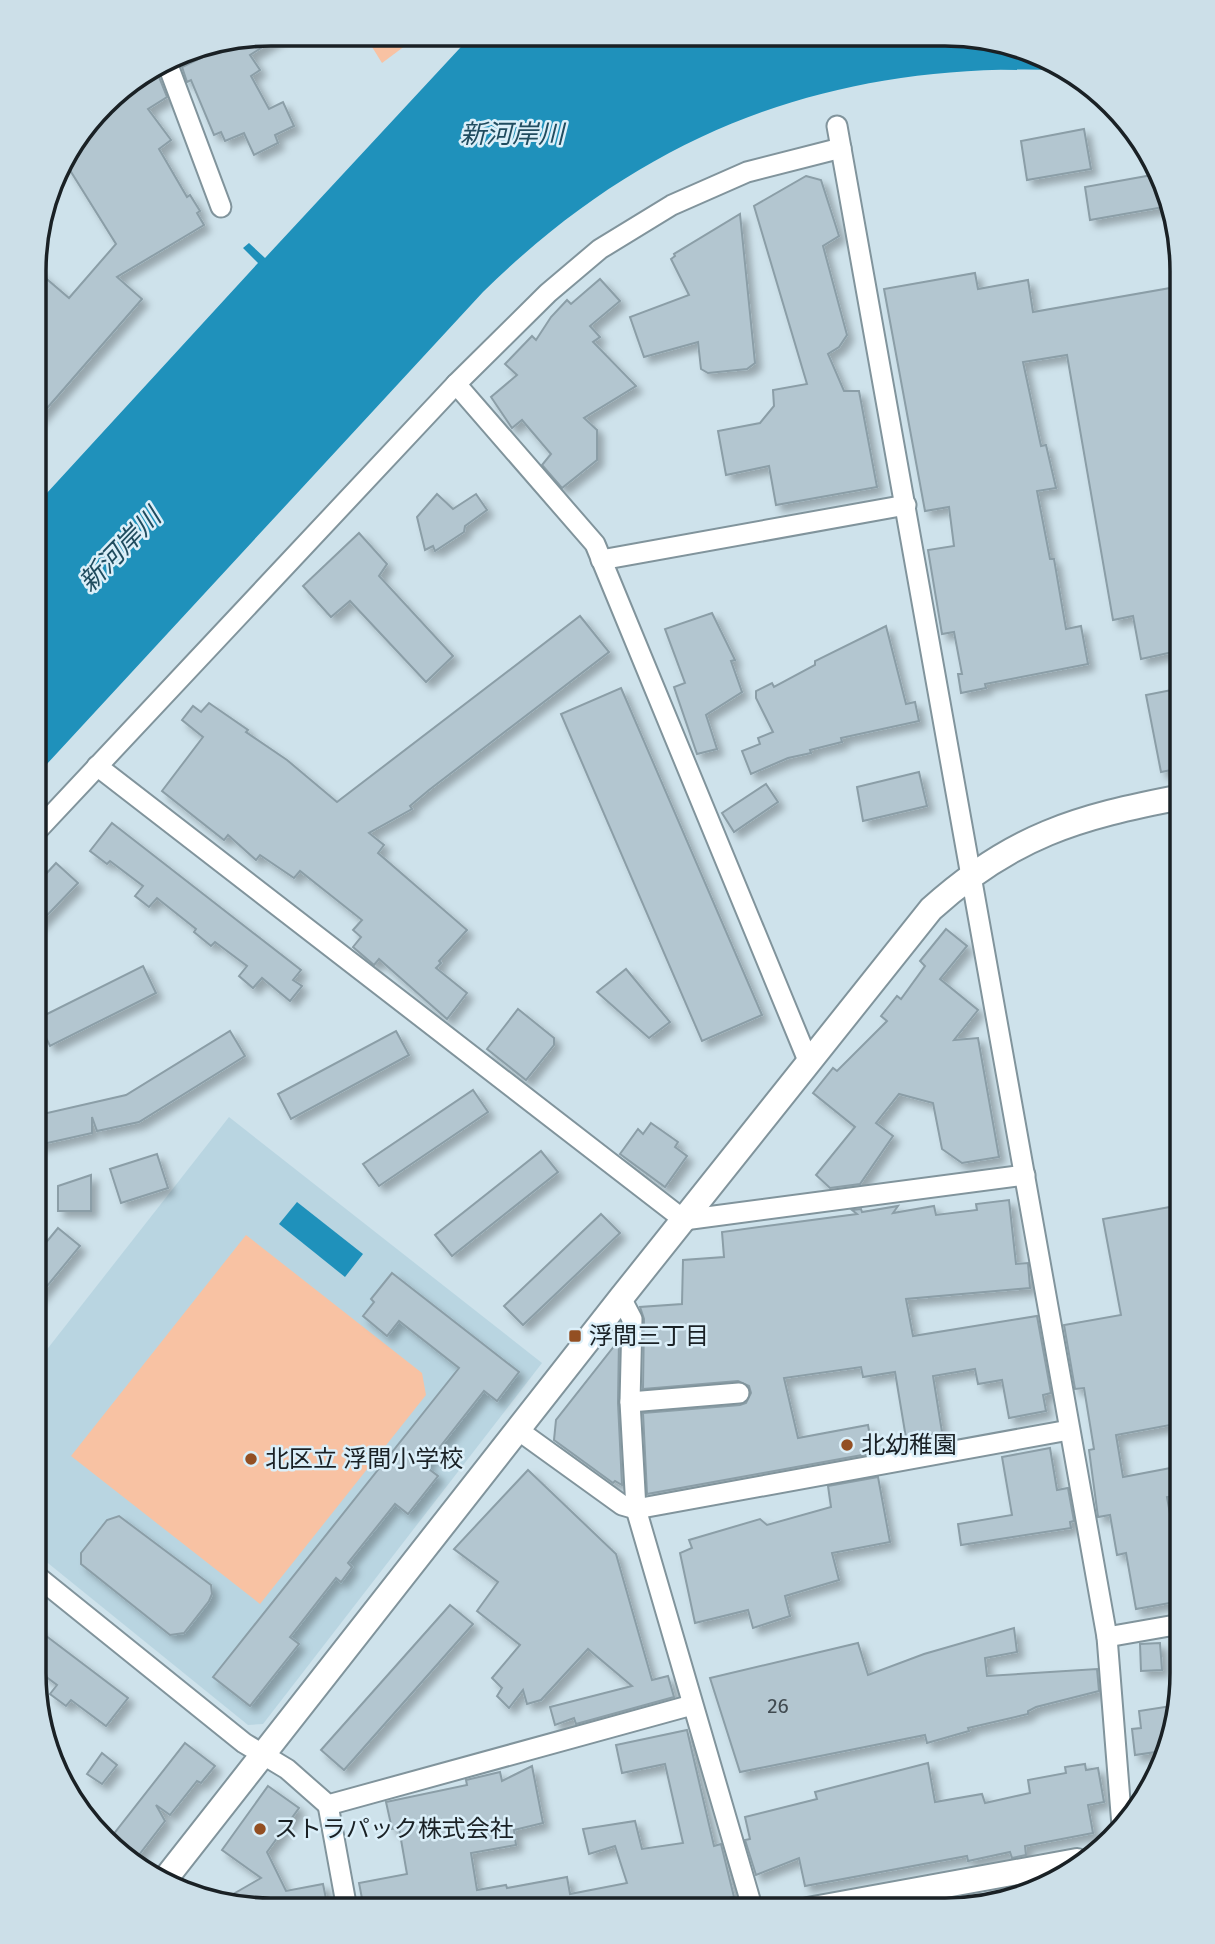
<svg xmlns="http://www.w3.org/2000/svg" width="1215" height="1944" viewBox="0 0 1215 1944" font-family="'Fira Sans','Noto Sans JP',sans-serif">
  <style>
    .built { fill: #b9d5e1 }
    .green { fill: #f8c2a3 }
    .water { fill: #1f91bb }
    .building { fill: #b3c6d0; stroke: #8b9ea7; stroke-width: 2; filter: url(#shadow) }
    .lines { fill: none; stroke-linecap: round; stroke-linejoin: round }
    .minor-casing { stroke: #81949c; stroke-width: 23 }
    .tertiary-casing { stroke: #81949c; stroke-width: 28 }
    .minor { stroke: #fff; stroke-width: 19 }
    .tertiary { stroke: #fff; stroke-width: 24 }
    .poi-dot { fill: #934f23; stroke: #dbeff9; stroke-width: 2.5 }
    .labels { text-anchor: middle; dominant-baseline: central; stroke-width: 5; stroke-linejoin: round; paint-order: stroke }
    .number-label { font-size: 21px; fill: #404a50 }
    .poi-label { font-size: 24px; fill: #1a2125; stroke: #dbeff9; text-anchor: start }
    .water-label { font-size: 26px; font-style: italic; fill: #204c5f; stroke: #dbeff9 }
    .rim { fill: none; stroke: #1a2125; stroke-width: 3.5 }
  </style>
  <defs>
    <filter id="shadow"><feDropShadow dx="6" dy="6" stdDeviation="3.5" flood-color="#0004"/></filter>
  </defs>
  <rect width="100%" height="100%" fill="#cee2eb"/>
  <!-- built -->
  <path class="built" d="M 229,1117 L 542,1363 L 263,1724 L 248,1725 L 33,1551 L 34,1366 Z"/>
  <!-- green -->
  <g class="green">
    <path d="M 364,34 L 421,34 L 382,63 Z"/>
    <path d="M 246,1235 L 422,1373 L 426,1395 L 260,1604 L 71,1456 Z"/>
  </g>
  <!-- water -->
  <g class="water">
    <path d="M 473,34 L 976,35 L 1060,70 C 830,62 647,131 483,292 L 34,778 L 35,506 L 258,263 L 243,248 L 249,243 L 265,258 Z"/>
    <path d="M 297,1202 L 363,1254 L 345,1277 L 279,1224 Z"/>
  </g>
  <!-- building -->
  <g class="building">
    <path d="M 270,33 L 285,33 L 250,55 L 260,70 L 251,76 L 269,109 L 283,102 L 294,126 L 275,135 L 278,143 L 254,155 L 244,133 L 225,141 L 221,132 L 214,135 L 191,80 L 187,82 L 182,67 L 228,45 L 226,42 Z"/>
    <path d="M 156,75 L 159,77 L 167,97 L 148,109 L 171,140 L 159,149 L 187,197 L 190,195 L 200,211 L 197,213 L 204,225 L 117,277 L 142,299 L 35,422 L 35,269 L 69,298 L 116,244 L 63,159 L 95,117 Z"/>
    <path d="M 1084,129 L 1091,169 L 1027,180 L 1021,141 Z"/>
    <path d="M 1158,174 L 1164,207 L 1090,220 L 1085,187 Z"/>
    <path d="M 806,176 L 821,180 L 839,236 L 823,246 L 847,335 L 839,347 L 828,354 L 844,391 L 859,391 L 877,487 L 776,505 L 769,466 L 726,475 L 718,431 L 760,423 L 774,406 L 773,390 L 807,384 L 754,206 Z"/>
    <path d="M 740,214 L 755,363 L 747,369 L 708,373 L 701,369 L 698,342 L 644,357 L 630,317 L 689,295 L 671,259 L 675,256 L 674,254 Z"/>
    <path d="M 975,273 L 978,289 L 1028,280 L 1033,312 L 1176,287 L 1182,321 L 1182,650 L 1141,659 L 1133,616 L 1113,620 L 1067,355 L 1023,362 L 1041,446 L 1046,445 L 1056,488 L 1037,491 L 1050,559 L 1054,559 L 1066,629 L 1081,626 L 1088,664 L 985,684 L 986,688 L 961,693 L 958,674 L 962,674 L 954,632 L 942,634 L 928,550 L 954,546 L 949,507 L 925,511 L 884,289 Z"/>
    <path d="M 600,279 L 620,301 L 590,326 L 600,337 L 593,342 L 636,386 L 584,418 L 597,430 L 597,460 L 562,488 L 542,465 L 551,454 L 522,420 L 512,428 L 491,397 L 517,375 L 505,364 L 532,336 L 536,340 L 551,317 L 567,300 L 571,304 Z"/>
    <path d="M 437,494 L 453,509 L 476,494 L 487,510 L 465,526 L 464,532 L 435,551 L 433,546 L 425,550 L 417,517 Z"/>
    <path d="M 359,533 L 387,564 L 379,576 L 453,656 L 426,682 L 350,601 L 331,617 L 303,586 Z"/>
    <path d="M 712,613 L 735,660 L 731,661 L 742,692 L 706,715 L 717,749 L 697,754 L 674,687 L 685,683 L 665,629 Z"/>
    <path d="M 580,616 L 609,652 L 429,790 L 410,806 L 412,809 L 369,833 L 384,845 L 378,853 L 467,930 L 439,961 L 441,963 L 436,968 L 467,993 L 447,1019 L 379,959 L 374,965 L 353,947 L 361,937 L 353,930 L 362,920 L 300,871 L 294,878 L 260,855 L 256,860 L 228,835 L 224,840 L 162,791 L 203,737 L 182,720 L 193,706 L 201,712 L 209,703 L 248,730 L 246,732 L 287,760 L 337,802 Z"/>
    <path d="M 886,626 L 906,704 L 915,702 L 919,721 L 841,738 L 842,742 L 810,750 L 811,753 L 788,758 L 751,774 L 742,751 L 760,744 L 758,738 L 773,732 L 756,698 L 756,691 L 772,683 L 774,687 L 815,665 L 815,661 Z"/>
    <path d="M 621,688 L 762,1015 L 702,1041 L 561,714 Z"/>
    <path d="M 1182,688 L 1182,768 L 1161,772 L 1146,695 Z"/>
    <path d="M 919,772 L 927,806 L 863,821 L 857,787 Z"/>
    <path d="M 766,784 L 778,802 L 734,832 L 722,813 Z"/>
    <path d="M 112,823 L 301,970 L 293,980 L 302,986 L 290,1001 L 262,978 L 253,988 L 239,976 L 247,966 L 215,942 L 211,946 L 194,932 L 196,929 L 157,898 L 149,907 L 135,896 L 143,886 L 110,861 L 107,864 L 90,851 Z"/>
    <path d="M 56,863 L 78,883 L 34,929 L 34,887 Z"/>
    <path d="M 946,929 L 967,946 L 940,979 L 978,1010 L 954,1040 L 978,1038 L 999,1157 L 962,1163 L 942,1149 L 933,1103 L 899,1094 L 876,1123 L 893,1136 L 860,1184 L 830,1188 L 816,1175 L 855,1127 L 813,1093 L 833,1068 L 837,1071 L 887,1021 L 881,1016 L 897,996 L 901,999 L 925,966 L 920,961 Z"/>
    <path d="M 143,966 L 156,993 L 50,1046 L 37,1019 Z"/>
    <path d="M 626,969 L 670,1022 L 649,1038 L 597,992 Z"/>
    <path d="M 518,1009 L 554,1038 L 554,1045 L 526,1080 L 487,1049 Z"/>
    <path d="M 230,1031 L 245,1056 L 139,1122 L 97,1131 L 92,1117 L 92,1133 L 34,1146 L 34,1116 L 126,1095 Z"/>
    <path d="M 396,1031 L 409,1055 L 291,1119 L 278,1094 Z"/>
    <path d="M 473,1090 L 488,1112 L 379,1186 L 363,1164 Z"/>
    <path d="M 651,1123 L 678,1142 L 675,1147 L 687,1156 L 665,1187 L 620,1154 L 638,1129 L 643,1134 Z"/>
    <path d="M 541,1151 L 558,1172 L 452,1256 L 435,1235 Z"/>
    <path d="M 157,1154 L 168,1188 L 121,1203 L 110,1169 Z"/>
    <path d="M 91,1175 L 91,1211 L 58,1211 L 58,1186 Z"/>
    <path d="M 1009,1200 L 1016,1264 L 1028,1263 L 1030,1288 L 906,1299 L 913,1336 L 1037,1316 L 1051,1393 L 1043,1395 L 1046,1411 L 1009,1418 L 1002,1380 L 978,1384 L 975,1369 L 933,1376 L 942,1432 L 906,1438 L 895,1372 L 863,1377 L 861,1367 L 784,1378 L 798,1438 L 868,1425 L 873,1453 L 647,1494 L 643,1413 L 740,1405 L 746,1403 L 751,1393 L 749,1386 L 738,1381 L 643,1389 L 644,1319 L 640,1307 L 682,1304 L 683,1260 L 724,1257 L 722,1232 L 857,1214 L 852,1210 L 861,1209 L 862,1212 L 898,1206 L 893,1213 L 934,1206 L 936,1215 L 977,1210 L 976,1204 Z"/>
    <path d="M 1181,1205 L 1181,1423 L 1116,1435 L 1123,1477 L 1181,1466 L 1181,1495 L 1167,1497 L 1179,1564 L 1181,1563 L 1181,1601 L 1136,1609 L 1126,1553 L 1117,1555 L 1110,1515 L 1098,1517 L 1089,1450 L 1094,1449 L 1084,1388 L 1075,1389 L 1064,1325 L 1121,1315 L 1103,1219 Z"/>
    <path d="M 601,1214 L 620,1233 L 523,1325 L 504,1306 Z"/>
    <path d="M 58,1228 L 80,1246 L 34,1302 L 34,1257 Z"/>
    <path d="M 392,1273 L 519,1372 L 497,1401 L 484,1391 L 425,1466 L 438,1476 L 408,1514 L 395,1504 L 348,1563 L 352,1567 L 341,1582 L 336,1578 L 290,1637 L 299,1644 L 250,1706 L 213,1677 L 459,1368 L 399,1321 L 387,1336 L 363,1316 L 374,1302 L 371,1299 Z"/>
    <path d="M 619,1340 L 618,1403 L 622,1485 L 615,1481 L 613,1483 L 554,1440 L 556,1420 Z"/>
    <path d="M 1050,1448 L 1057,1490 L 1068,1488 L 1074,1521 L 1070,1522 L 1071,1528 L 961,1545 L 958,1524 L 1012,1515 L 1002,1457 Z"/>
    <path d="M 528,1470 L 616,1554 L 652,1680 L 668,1676 L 674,1697 L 576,1724 L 574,1718 L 555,1725 L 550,1707 L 632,1686 L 588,1649 L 541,1700 L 527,1704 L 523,1690 L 509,1708 L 497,1696 L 502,1688 L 492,1678 L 520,1645 L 477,1611 L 498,1582 L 454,1549 Z"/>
    <path d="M 878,1477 L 890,1542 L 832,1553 L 839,1580 L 785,1596 L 790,1616 L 753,1628 L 748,1610 L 695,1623 L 680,1553 L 692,1548 L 689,1540 L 760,1519 L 767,1525 L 831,1507 L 828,1486 Z"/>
    <path d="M 119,1516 L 211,1585 L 212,1594 L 209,1601 L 184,1633 L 170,1635 L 81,1564 L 81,1553 L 107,1520 Z"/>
    <path d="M 450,1605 L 473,1624 L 344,1770 L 321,1750 Z"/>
    <path d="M 33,1626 L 128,1698 L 106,1726 L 71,1700 L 66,1706 L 50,1694 L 57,1685 L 33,1667 Z"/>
    <path d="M 1014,1628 L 1017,1652 L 985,1658 L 987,1676 L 1097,1669 L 1099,1691 L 1036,1707 L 1028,1711 L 1028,1714 L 968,1728 L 969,1731 L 927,1743 L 925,1735 L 740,1772 L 710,1678 L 858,1643 L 868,1675 L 924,1654 Z"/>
    <path d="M 1160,1643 L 1162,1670 L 1141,1671 L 1140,1644 Z"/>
    <path d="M 1178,1705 L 1169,1750 L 1135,1755 L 1132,1729 L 1141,1728 L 1139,1711 Z"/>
    <path d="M 687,1730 L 714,1846 L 721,1844 L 734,1897 L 703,1903 L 704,1910 L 537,1910 L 536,1904 L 507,1910 L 364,1909 L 359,1883 L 407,1874 L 399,1828 L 392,1829 L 386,1802 L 467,1785 L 466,1780 L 500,1772 L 502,1781 L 532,1766 L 543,1823 L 514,1830 L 516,1845 L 471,1853 L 477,1890 L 506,1885 L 507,1888 L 567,1877 L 570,1894 L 627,1883 L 615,1846 L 589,1854 L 583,1829 L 635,1821 L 642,1849 L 683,1843 L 665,1764 L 622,1773 L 616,1745 Z"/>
    <path d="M 185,1743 L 215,1766 L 201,1783 L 197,1781 L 170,1815 L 156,1805 L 165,1821 L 132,1864 L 126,1862 L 109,1840 Z"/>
    <path d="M 102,1753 L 117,1765 L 102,1784 L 87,1774 Z"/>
    <path d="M 928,1763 L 935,1802 L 982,1794 L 985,1803 L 1030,1793 L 1028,1780 L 1066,1773 L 1065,1767 L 1085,1764 L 1086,1770 L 1098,1768 L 1104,1802 L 1088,1805 L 1093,1833 L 1025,1846 L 1026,1855 L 1012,1858 L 1010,1852 L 968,1861 L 967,1856 L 805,1886 L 799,1858 L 756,1875 L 745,1840 L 750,1839 L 745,1817 L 817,1799 L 815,1792 Z"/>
    <path d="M 268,1786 L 299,1808 L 267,1852 L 286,1891 L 323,1884 L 328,1909 L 240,1909 L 221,1901 L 261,1878 L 222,1850 Z"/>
  </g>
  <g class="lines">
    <defs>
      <g id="minor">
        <path d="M 166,60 L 221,207"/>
        <path d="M 837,126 L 1107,1637 L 1122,1826"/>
        <path d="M 456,384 L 595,544 L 809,1063"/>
        <path d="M 601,560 L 906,505"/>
        <path d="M 97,766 L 684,1220 L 1025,1175"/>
        <path d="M 34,834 L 456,384 L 548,293 L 600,249 L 672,205 L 747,172 L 841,148"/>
        <path d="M 621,1298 L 632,1319 L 630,1402 L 636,1509 L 753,1910"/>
        <path d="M 630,1402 L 739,1393"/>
        <path d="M 518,1430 L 622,1505 L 636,1509 L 1069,1430"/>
        <path d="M 33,1573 L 244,1743 L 287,1769 L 328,1805 L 692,1705"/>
        <path d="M 1107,1637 L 1181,1624"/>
        <path d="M 328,1805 L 347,1909"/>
      </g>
      <g id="tertiary">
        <path d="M 166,1878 L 621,1298 L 931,909 C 1012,836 1077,817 1182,797"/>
        <path d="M 808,1910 L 1077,1861"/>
      </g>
    </defs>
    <!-- minor casing -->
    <use href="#minor" class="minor-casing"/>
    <!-- tertiary casing -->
    <use href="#tertiary" class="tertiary-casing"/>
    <!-- minor -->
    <use href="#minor" class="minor"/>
    <!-- tertiary -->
    <use href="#tertiary" class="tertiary"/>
  </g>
  <!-- markers -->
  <g class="poi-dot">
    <rect x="568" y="1329" width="14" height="14" rx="3.5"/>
    <circle cx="847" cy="1445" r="7"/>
    <circle cx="251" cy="1459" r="7"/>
    <circle cx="260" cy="1829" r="7"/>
  </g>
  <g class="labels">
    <!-- number labels -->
    <g class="number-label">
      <text x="778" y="1706">26</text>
    </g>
    <!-- poi labels -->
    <g class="poi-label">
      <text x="589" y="1336">浮間三丁目</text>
      <text x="861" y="1445">北幼稚園</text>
      <text x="265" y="1459">北区立 浮間小学校</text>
      <text x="274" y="1829">ストラパック株式会社</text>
    </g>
    <!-- water labels -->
    <g class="water-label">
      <text x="512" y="134">新河岸川</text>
      <text transform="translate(120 550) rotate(-46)">新河岸川</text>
    </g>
  </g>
  <!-- crop -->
  <path d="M0 0H1215V1944H0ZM271 46H945A225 225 0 0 1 1170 271V1673A225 225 0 0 1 945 1898H271A225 225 0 0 1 46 1673V271A225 225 0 0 1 271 46Z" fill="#ccdfe8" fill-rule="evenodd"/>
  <path class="rim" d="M271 46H945A225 225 0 0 1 1170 271V1673A225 225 0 0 1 945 1898H271A225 225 0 0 1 46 1673V271A225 225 0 0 1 271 46Z"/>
</svg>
